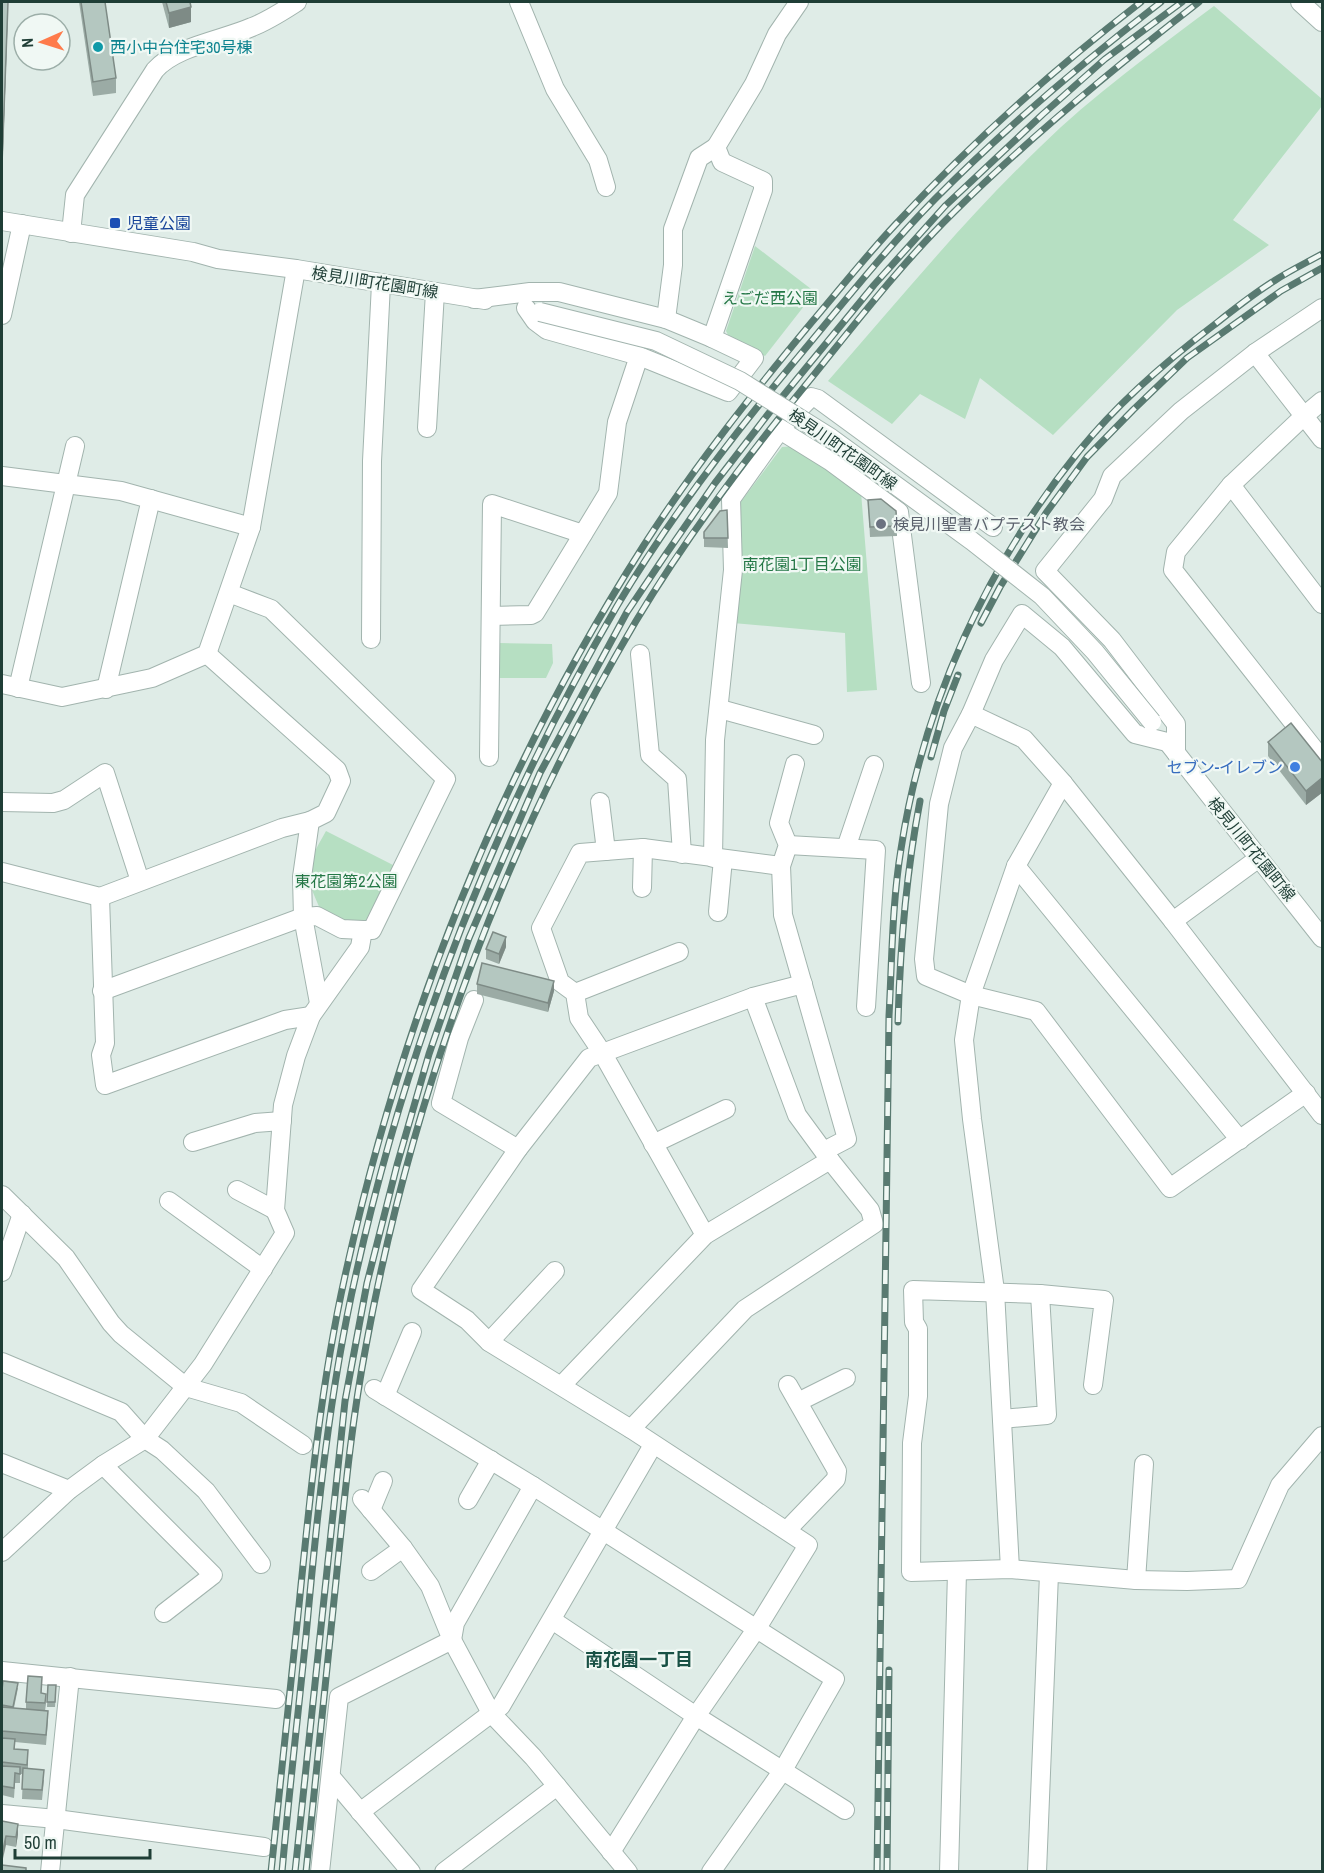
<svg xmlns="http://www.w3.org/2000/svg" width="1324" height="1873" viewBox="0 0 1324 1873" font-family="'Archivo Narrow','Noto Sans JP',sans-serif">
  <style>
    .green { fill: #b6dfc2 }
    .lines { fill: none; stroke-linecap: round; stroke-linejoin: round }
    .minor-casing { stroke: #a2b4ae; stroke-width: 20 }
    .minor { stroke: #fff; stroke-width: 18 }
    .rail-casing { stroke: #597a71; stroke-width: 7 }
    .rail { stroke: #f0f8f4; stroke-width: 4.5; stroke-dasharray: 14; stroke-linecap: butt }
    .minor-bridge-casing { stroke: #a2b4ae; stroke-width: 20; stroke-linecap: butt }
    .minor-bridge { stroke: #fff; stroke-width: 18 }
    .wall { fill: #9baba5 }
    .shaded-wall { fill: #7e8b86 }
    .building { fill: #b4c7c0; stroke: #7e8b86; stroke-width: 1.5 }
    .culture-dot { fill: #0f9aa8; stroke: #f0f8f4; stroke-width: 2 }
    .transit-dot { fill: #1a4fb4; stroke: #f0f8f4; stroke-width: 2 }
    .worship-dot { fill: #6b7280; stroke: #f0f8f4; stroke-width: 2 }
    .shop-dot { fill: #3f7fe0; stroke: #f0f8f4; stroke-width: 2 }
    .labels { text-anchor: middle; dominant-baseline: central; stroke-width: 4.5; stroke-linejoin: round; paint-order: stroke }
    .culture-label { font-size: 16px; fill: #0d838f; stroke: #f0f8f4; text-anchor: start }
    .transit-label { font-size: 16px; fill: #164399; stroke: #f0f8f4; text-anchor: start }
    .street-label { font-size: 16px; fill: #1f3e36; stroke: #f0f8f4 }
    .park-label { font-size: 16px; fill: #257847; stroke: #f0f8f4 }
    .worship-label { font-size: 16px; fill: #5b616d; stroke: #f0f8f4; text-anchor: start }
    .shop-label { font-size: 16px; fill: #366cbe; stroke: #f0f8f4; text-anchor: end }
    .neighbourhood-label { font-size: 18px; font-weight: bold; fill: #195145; stroke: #f0f8f4 }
  </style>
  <rect width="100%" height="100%" fill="#dfece7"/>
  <!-- green -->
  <g class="green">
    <path d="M 1214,6 L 1322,99 L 1322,106 L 1233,220 L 1269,245 L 1177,310 L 1053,435 L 980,378 L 965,419 L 920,394 L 892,424 L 828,381 C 897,302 964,220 1040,147 C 1093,95 1154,51 1214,6 Z"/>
    <path d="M 755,246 L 815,292 L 765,356 L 730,339 L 726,331 Z"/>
    <path d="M 797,446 L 861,492 L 877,690 L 847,692 L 845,633 L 733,623 L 737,507 L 782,447 Z"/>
    <path d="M 499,643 L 552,644 L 553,663 L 546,678 L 499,678 Z"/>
    <path d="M 326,831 L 395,866 L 366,920 L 344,923 L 322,913 C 303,871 304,870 326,831 Z"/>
  </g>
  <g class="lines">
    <defs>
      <g id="minor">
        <path d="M 519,2 L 555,89 L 598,160 L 606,187"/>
        <path d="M 1300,2 L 1322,22"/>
        <path d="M 2,221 L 193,252 L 218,259 L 296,269 L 485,300"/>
        <path d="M 71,233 L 75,195 L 155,70 C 176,46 223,40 252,27 C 268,21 283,11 297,2"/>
        <path d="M 474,299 L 530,292 L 559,292 L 666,319 L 712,338 L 754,358 L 728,392 L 639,356 L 547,330 L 535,321 L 526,308"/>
        <path d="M 2,315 L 22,224"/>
        <path d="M 666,319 L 673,265 L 673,229 L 699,158 L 716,147"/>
        <path d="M 712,338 L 763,190 L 763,181 L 722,162 L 716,147 L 754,84 L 777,34 L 799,2"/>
        <path d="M 1255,353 L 1322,439"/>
        <path d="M 1322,401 L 1304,416 L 1231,485 L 1176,552 L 1173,570 L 1322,759"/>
        <path d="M 783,426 L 811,397 L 818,399 L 993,527"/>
        <path d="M 427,428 L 435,292"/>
        <path d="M 2,476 L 121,491 L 251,527"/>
        <path d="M 1231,485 L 1322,604"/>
        <path d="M 491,616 L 531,615 L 535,613 L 608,493 L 617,422 L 639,356"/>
        <path d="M 371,639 L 372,461 L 381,284"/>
        <path d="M 207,654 L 337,770 L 341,781 L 326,813 L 310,821 L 302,877 L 303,917 L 319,1003"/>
        <path d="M 640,654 L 650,755 L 677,779 L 682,854"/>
        <path d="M 2,684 L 62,697 L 152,678 L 207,654 L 251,527 L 296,269"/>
        <path d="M 18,688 L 75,446"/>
        <path d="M 106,689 L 151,499"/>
        <path d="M 720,709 L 814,735"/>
        <path d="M 971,714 L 1024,739 L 1063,783 L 1173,921 L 1259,858"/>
        <path d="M 1167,742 L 1135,734 L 1062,647 L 1022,614 L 994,660 L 971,714 L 953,748 L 939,804 L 924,959 L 926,976 L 971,995 L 1036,1011 L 1170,1188 L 1306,1093"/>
        <path d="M 1169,744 L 1322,938"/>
        <path d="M 1176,753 L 1176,724 L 1112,640 L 1045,571 L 1103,499 L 1112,476 L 1181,411 L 1255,353 L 1322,308"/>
        <path d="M 489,757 L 492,504 L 583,534"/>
        <path d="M 795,764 L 779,823 L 788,845 L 781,866 L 783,915 L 847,1139 L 824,1151"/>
        <path d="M 2,802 L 53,803 L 64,800 L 105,773 L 140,881"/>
        <path d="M 600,802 L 606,851"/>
        <path d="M 788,845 L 876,850 L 866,1007"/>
        <path d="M 846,848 L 874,765"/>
        <path d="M 713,858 L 715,740 L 733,570 L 731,499 L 780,430 L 830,461 L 899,512 L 921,683"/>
        <path d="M 1016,866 L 1240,1140"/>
        <path d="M 2,872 L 100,897 L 282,828 L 310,821"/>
        <path d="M 642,888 L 643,848"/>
        <path d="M 100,897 L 105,1043 L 101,1055 L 105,1085 L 285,1020 L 311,1016"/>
        <path d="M 718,912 L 723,859"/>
        <path d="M 1173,921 L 1322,1115"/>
        <path d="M 102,991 L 303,917 L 317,916 L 342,929 L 363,930"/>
        <path d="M 575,993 L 679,952"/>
        <path d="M 474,1000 L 459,1038 L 441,1103 L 518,1149"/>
        <path d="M 193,1142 L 255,1123 L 282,1121"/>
        <path d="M 653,1144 L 726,1109"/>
        <path d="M 237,1190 L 275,1210"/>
        <path d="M 2,1195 L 66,1258 L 111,1323 L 121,1334 L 186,1387 L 241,1403 L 303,1445"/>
        <path d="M 169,1201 L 263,1269"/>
        <path d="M 705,1235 L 603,1054 L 579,1018 L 575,993 L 560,982 L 541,928 L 580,853 L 643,848 L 781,866"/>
        <path d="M 2,1272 L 22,1214"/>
        <path d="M 489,1342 L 555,1271"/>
        <path d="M 2,1362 L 121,1412 L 145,1439 L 162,1450 L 206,1491 L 261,1564"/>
        <path d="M 562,1385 L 705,1235 L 830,1160"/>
        <path d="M 1093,1385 L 1104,1300 L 1040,1294 L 913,1290 L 914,1322 L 918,1329 L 918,1396 L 912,1443 L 911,1572 L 1010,1569 L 1136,1580 L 1187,1581 L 1238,1579 L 1280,1485 L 1322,1436"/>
        <path d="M 374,1389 L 533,1486 L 835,1679 L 783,1770 L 711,1872"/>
        <path d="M 385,1396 L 412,1332"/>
        <path d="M 798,1402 L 846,1378"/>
        <path d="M 1002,1419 L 1047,1415 L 1040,1294"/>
        <path d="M 631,1429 L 745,1309 L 874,1224 L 870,1210 L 830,1160 L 797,1115 L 753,997"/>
        <path d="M 2,1463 L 69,1490"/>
        <path d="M 103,1465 L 213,1575 L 164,1613"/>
        <path d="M 362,1499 L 403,1548 L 430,1586 L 452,1640 L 491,1713 L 533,1757 L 628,1872"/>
        <path d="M 468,1500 L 491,1460"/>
        <path d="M 371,1510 L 383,1481"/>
        <path d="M 787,1530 L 836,1479 L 837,1471 L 788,1385"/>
        <path d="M 2,1552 L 69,1490 L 103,1465 L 145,1439 L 203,1364 L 285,1233 L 275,1210 L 283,1105 L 296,1056 L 311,1016 L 360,947 L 363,930 L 372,930 L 446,779 L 271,609 L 229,593"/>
        <path d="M 1010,1569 L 995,1291 L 972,1119 L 964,1040 L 971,995 L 1016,866 L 1063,783"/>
        <path d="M 371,1571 L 403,1548"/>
        <path d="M 1136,1580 L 1144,1464"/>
        <path d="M 552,1620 L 696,1716 L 845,1810"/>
        <path d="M 2,1671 L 276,1699"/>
        <path d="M 331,1777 L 411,1872"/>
        <path d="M 360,1812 L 501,1706 L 653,1445"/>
        <path d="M 2,1814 L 56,1819 L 264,1847"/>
        <path d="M 611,1852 L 696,1716 L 757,1628 L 808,1545 L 631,1429 L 489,1342 L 467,1320 L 421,1290 L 518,1149 L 589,1058 L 753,997 L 803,984"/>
        <path d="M 50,1872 L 70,1677"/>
        <path d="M 320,1872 L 339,1697 L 452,1640 L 455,1623 L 533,1486"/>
        <path d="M 444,1872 L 557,1786"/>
        <path d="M 949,1872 L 957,1572"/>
        <path d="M 1037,1872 L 1049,1574"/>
      </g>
    </defs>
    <!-- minor casing -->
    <use href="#minor" class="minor-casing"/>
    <!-- minor -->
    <use href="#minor" class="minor"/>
    <defs>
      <g id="rail">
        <path d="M 981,623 L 1000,587 L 1046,513 L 1087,457 L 1133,410 L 1187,358 L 1281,291 L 1322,268"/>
        <path d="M 931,757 L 944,711 L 958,675"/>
        <path d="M 898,1022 C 900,948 906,874 920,801"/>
        <path d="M 271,1872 C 280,1783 290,1694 299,1605 C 310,1495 321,1384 345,1276 C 402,1017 501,769 644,545 C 694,467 752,394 811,323 C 839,290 866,256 895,225 C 970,144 1054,69 1141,2"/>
        <path d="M 282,1872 C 289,1793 298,1715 306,1636 C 317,1515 329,1393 356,1274 C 408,1040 496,813 617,606 C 668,520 730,439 794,362 C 840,307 884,251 934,200 C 1005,128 1082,63 1161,2"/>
        <path d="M 295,1872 L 345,1401 L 367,1283 L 397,1165 L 429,1054 L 469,938 L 540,773 L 627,612 L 666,554 L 715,483 L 769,413 L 874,285 L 945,206 L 1043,114 L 1105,59 L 1182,2"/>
        <path d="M 306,1872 C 316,1775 326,1678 336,1581 C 344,1503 351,1424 366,1346 C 412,1093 505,842 636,621 C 688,534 749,454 813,376 C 858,320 902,263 954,212 C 1031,136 1114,68 1199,2"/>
        <path d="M 877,1872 L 889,1016 C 892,960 892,904 901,849 C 923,704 987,565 1079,451 C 1117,404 1165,362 1214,325 C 1233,310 1253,294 1274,281 C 1289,271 1306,263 1322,254"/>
        <path d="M 887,1872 L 889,1670"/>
      </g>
    </defs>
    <!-- rail casing -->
    <use href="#rail" class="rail-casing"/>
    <!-- rail -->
    <use href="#rail" class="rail"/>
    <defs>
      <path id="minor-bridge" d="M 540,312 L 656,341 L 740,381 L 831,438 L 972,541 L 1042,596 L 1095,652 L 1152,722"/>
    </defs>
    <!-- minor-bridge casing -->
    <use href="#minor-bridge" class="minor-bridge-casing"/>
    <!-- minor-bridge -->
    <use href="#minor-bridge" class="minor-bridge"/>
  </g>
  <!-- wall -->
  <g class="wall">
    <path d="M 2,2 L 8,11 L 2,179 Z"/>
    <path d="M 79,2 L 105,2 L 116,78 L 116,93 L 93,96 Z"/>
    <path d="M 162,2 L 190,2 L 191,22 L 169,28 Z"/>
    <path d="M 868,500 L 897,526 L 897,536 L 870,537 Z"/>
    <path d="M 727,510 L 728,548 L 704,547 L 704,532 Z"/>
    <path d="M 1268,742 L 1323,763 L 1323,792 L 1306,805 L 1268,756 Z"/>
    <path d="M 506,947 L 499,964 L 486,959 L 486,949 Z"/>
    <path d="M 477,984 L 554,991 L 548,1012 L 477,994 Z"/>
    <path d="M 48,1685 L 56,1690 L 55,1707 L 47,1707 Z"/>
    <path d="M 42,1687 L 41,1694 L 46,1704 L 45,1711 L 48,1721 L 46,1745 L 15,1742 L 15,1749 L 28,1760 L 28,1769 L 44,1780 L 42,1800 L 22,1799 L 23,1774 L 20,1774 L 20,1783 L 15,1783 L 14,1798 L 2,1795 L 2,1690 L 18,1688 L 14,1708 L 26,1709 L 26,1702 Z"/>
    <path d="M 2,1821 L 18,1834 L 16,1847 L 6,1845 Z"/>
  </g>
  <!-- shaded-wall -->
  <g class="shaded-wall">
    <path d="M 8,2 L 8,11 L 2,179 L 2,164 Z"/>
    <path d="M 191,7 L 191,22 L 169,28 L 169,13 Z"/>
    <path d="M 1323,777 L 1323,792 L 1306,805 L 1306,791 Z"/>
    <path d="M 506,937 L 506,947 L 499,964 L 499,954 Z"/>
    <path d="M 554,981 L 554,991 L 548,1012 L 548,1003 Z"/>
    <path d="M 18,1824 L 18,1834 L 16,1847 L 16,1837 Z"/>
    <path d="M 6,1836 L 6,1845 L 2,1863 L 2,1854 Z"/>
  </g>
  <!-- building -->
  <g class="building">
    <path d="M 2,2 L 8,2 L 2,164 Z"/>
    <path d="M 81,2 L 105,2 L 116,78 L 93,82 Z"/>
    <path d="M 166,2 L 190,2 L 191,7 L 169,13 Z"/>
    <path d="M 881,499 L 896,511 L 897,526 L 870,527 L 868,500 Z"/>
    <path d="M 727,510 L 728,538 L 704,538 L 704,532 L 720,511 Z"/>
    <path d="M 1291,723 L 1323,763 L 1323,777 L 1306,791 L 1268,742 Z"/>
    <path d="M 493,932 L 506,937 L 499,954 L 486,949 Z"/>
    <path d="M 482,963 L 554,981 L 548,1003 L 477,984 Z"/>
    <path d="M 28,1676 L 42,1677 L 41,1693 L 46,1694 L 45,1703 L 26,1702 Z"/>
    <path d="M 3,1681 L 18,1683 L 13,1707 L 2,1705 L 2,1690 Z"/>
    <path d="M 48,1685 L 56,1685 L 55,1702 L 47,1702 Z"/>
    <path d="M 2,1707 L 48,1711 L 46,1735 L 2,1731 Z"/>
    <path d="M 2,1738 L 15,1739 L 14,1749 L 28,1750 L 27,1765 L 2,1762 Z"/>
    <path d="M 2,1766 L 20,1767 L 20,1774 L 15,1773 L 14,1788 L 2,1786 Z"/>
    <path d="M 23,1768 L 44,1770 L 42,1790 L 22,1789 Z"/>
    <path d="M 2,1821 L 18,1824 L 16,1837 L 6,1836 L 2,1854 Z"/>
    <path d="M 2,1865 L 26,1868 L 26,1872 L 2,1872 Z"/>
  </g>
  <!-- markers -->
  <circle class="culture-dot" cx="98" cy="47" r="6"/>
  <rect class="transit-dot" x="109" y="217" width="12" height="12" rx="3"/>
  <circle class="worship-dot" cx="881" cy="524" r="6"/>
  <circle class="shop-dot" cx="1295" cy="767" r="6"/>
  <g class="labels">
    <!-- culture labels -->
    <g class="culture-label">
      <text x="110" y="47">西小中台住宅30号棟</text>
    </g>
    <!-- transit labels -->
    <g class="transit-label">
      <text x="127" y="223">児童公園</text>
    </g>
    <!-- street labels -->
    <g class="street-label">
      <text transform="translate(375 282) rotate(9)">検見川町花園町線</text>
      <text transform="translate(843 449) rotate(35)">検見川町花園町線</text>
      <text transform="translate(1252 849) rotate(51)">検見川町花園町線</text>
    </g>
    <!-- park labels -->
    <g class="park-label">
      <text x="770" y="298">えごだ西公園</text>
      <text x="802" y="564">南花園1丁目公園</text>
      <text x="346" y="881">東花園第2公園</text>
    </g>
    <!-- worship labels -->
    <g class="worship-label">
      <text x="893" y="524">検見川聖書バプテスト教会</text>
    </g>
    <!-- shop labels -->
    <g class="shop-label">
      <text x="1283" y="767">セブン-イレブン</text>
    </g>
    <!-- neighbourhood labels -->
    <g class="neighbourhood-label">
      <text x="639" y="1659">南花園一丁目</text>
    </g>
  </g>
  <!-- border -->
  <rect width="1324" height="1873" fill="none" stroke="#1f3e36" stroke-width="6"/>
  <!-- north arrow -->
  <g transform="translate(42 42) rotate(267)"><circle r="28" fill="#f0f8f4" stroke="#9caea8" stroke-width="1.5"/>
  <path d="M0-4.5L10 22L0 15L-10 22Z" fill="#fe7b4b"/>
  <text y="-9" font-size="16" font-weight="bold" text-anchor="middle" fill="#1f3e36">N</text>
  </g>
  <!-- scale -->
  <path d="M15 1849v9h135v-9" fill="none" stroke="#1f3e36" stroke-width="3"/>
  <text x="24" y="1849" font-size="18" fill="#1f3e36" stroke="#f0f8f4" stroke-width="4.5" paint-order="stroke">50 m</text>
</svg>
